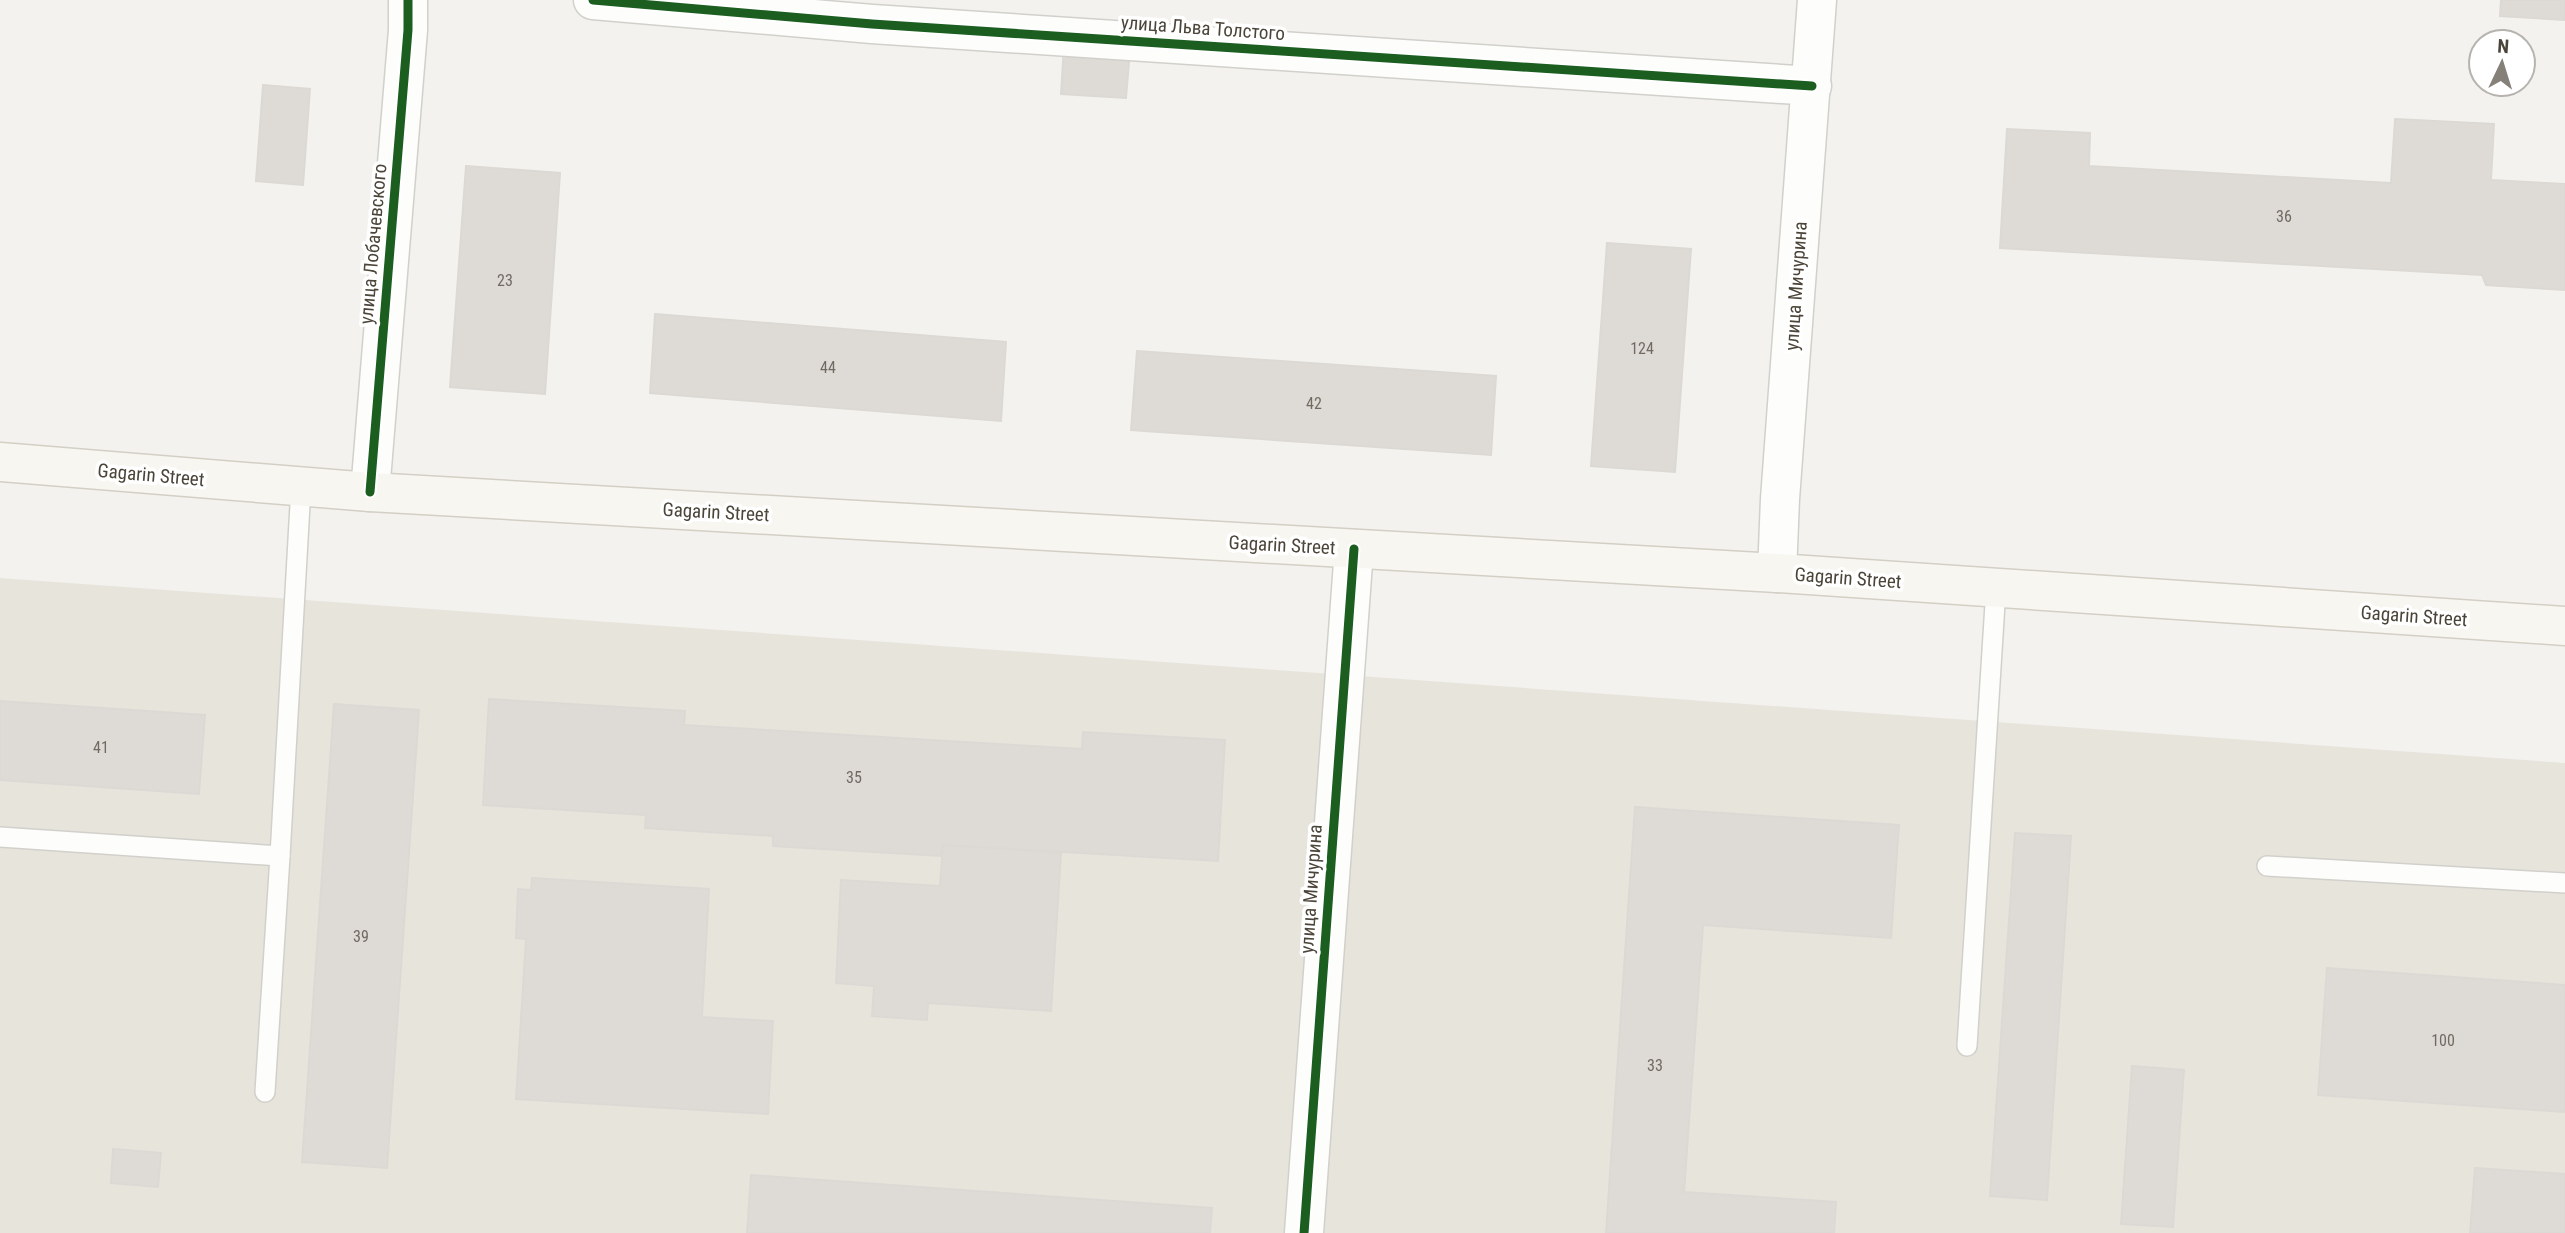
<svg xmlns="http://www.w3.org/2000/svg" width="2565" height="1233" viewBox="0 0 2565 1233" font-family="'Roboto Condensed',sans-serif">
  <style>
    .residential { fill: #e7e4dc }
    .building { fill: #dedbd6; stroke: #dcd9d4; stroke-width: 2 }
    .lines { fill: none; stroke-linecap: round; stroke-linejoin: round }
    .service-casing { stroke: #d2d0cb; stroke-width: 22 }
    .minor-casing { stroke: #d2d0cb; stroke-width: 41 }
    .secondary-casing { stroke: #d3cfc5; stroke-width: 41 }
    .service { stroke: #fdfdfc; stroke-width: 19 }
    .minor { stroke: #fdfdfc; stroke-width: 38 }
    .secondary { stroke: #f7f6f1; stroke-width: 38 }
    .cycleway-casing { stroke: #fff; stroke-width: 13 }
    .cycleway { stroke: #1b5e20; stroke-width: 9 }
    .labels { text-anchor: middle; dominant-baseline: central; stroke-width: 7; stroke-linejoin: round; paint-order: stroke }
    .number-label { font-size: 16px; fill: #706a61 }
    .street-label { font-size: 19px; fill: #4b4439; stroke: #fff }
  </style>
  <rect width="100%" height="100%" fill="#f4f2ee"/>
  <!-- residential -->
  <path class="residential" d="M 0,578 L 2565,763 L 2565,1233 L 0,1233 Z"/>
  <!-- building -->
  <g class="building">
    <path d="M 2501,0 L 2565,0 L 2565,20 L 2500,16 Z"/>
    <path d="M 1064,46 L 1130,50 L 1126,98 L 1061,94 Z"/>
    <path d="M 263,85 L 310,89 L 303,185 L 256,181 Z"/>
    <path d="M 2395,119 L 2494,124 L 2491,180 L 2565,184 L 2565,290 L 2486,285 L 2482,275 L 2000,248 L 2007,129 L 2090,133 L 2089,166 L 2391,183 Z"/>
    <path d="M 466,166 L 560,173 L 545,394 L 450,387 Z"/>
    <path d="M 1607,243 L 1691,249 L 1675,472 L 1591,466 Z"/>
    <path d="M 655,314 L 1006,342 L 1001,421 L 650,393 Z"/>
    <path d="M 1137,351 L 1496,376 L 1491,455 L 1131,430 Z"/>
    <path d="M 489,699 L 685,711 L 684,725 L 1082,749 L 1083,732 L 1225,740 L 1218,861 L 943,845 L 941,856 L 773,846 L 773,836 L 645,828 L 646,815 L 483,805 Z"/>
    <path d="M 0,701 L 205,715 L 199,794 L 0,780 Z"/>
    <path d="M 334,704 L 419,710 L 387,1168 L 302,1162 Z"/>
    <path d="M 1635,807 L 1899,825 L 1891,938 L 1703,925 L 1684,1192 L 1836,1202 L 1834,1233 L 1606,1233 Z"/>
    <path d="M 2015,833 L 2071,836 L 2047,1200 L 1990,1196 Z"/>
    <path d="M 943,845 L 1061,853 L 1051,1011 L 928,1003 L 927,1020 L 872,1016 L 874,986 L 836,983 L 841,880 L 940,886 Z"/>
    <path d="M 532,878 L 709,889 L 702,1017 L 773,1021 L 768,1114 L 516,1099 L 526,939 L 516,938 L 518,889 L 531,890 Z"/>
    <path d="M 2327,968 L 2565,985 L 2565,1112 L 2318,1095 Z"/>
    <path d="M 2132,1066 L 2184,1070 L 2173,1227 L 2121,1224 Z"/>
    <path d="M 113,1149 L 161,1153 L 158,1187 L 111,1183 Z"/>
    <path d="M 2475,1168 L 2565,1174 L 2565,1233 L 2470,1233 Z"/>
    <path d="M 751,1175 L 1212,1208 L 1210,1233 L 747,1233 Z"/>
  </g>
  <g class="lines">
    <defs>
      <g id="service">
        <path d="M 0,837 L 280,856 L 301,487"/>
        <path d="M 2267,866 L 2565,883"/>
        <path d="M 1967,1046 L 1996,588"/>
        <path d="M 265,1092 L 280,856"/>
      </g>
      <g id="minor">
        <path d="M 593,0 L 872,24 L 1812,86"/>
        <path d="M 370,492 L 408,30 L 408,0"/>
        <path d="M 1777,573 L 1780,499 L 1817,0"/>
        <path d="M 1304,1233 L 1354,549"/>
      </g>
      <path id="secondary" d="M 0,462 L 370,492 L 1777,573 L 2565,626"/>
    </defs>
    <!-- service casing -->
    <use href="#service" class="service-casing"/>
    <!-- minor casing -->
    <use href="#minor" class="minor-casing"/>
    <!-- secondary casing -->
    <use href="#secondary" class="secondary-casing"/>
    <!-- service -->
    <use href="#service" class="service"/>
    <!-- minor -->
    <use href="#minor" class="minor"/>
    <!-- secondary -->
    <use href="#secondary" class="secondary"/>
    <defs>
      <g id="cycleway">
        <path d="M 593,0 L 872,24 L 1812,86"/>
        <path d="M 370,492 L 408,30 L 408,0"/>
        <path d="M 1304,1233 L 1354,549"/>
      </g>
    </defs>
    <!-- cycleway casing -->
    <use href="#cycleway" class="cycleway-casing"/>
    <!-- cycleway -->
    <use href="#cycleway" class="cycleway"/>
  </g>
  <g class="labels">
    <!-- number labels -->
    <g class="number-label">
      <text x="2284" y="216">36</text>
      <text x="505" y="280">23</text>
      <text x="1642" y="348">124</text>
      <text x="828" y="367">44</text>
      <text x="1314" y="403">42</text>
      <text x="101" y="747">41</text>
      <text x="854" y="777">35</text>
      <text x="361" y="936">39</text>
      <text x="2443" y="1040">100</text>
      <text x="1655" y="1065">33</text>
    </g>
    <!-- street labels -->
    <g class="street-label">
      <text transform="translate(1203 28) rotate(4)">улица Льва Толстого</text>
      <text transform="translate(373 244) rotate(-85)">улица Лобачевского</text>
      <text transform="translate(1796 286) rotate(-86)">улица Мичурина</text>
      <text transform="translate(151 475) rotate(5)">Gagarin Street</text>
      <text transform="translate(716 512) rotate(3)">Gagarin Street</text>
      <text transform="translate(1282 545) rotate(3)">Gagarin Street</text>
      <text transform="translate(1848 578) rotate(4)">Gagarin Street</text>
      <text transform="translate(2414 616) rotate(4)">Gagarin Street</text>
      <text transform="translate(1311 889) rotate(-86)">улица Мичурина</text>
    </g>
  </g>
  <!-- north arrow -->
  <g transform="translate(2502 63) rotate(4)"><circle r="33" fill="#ffffff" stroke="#b7b4b0" stroke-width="2"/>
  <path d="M0-5L12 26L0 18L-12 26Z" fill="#868178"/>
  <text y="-10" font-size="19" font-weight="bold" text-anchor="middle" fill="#4b4439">N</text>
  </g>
</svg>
